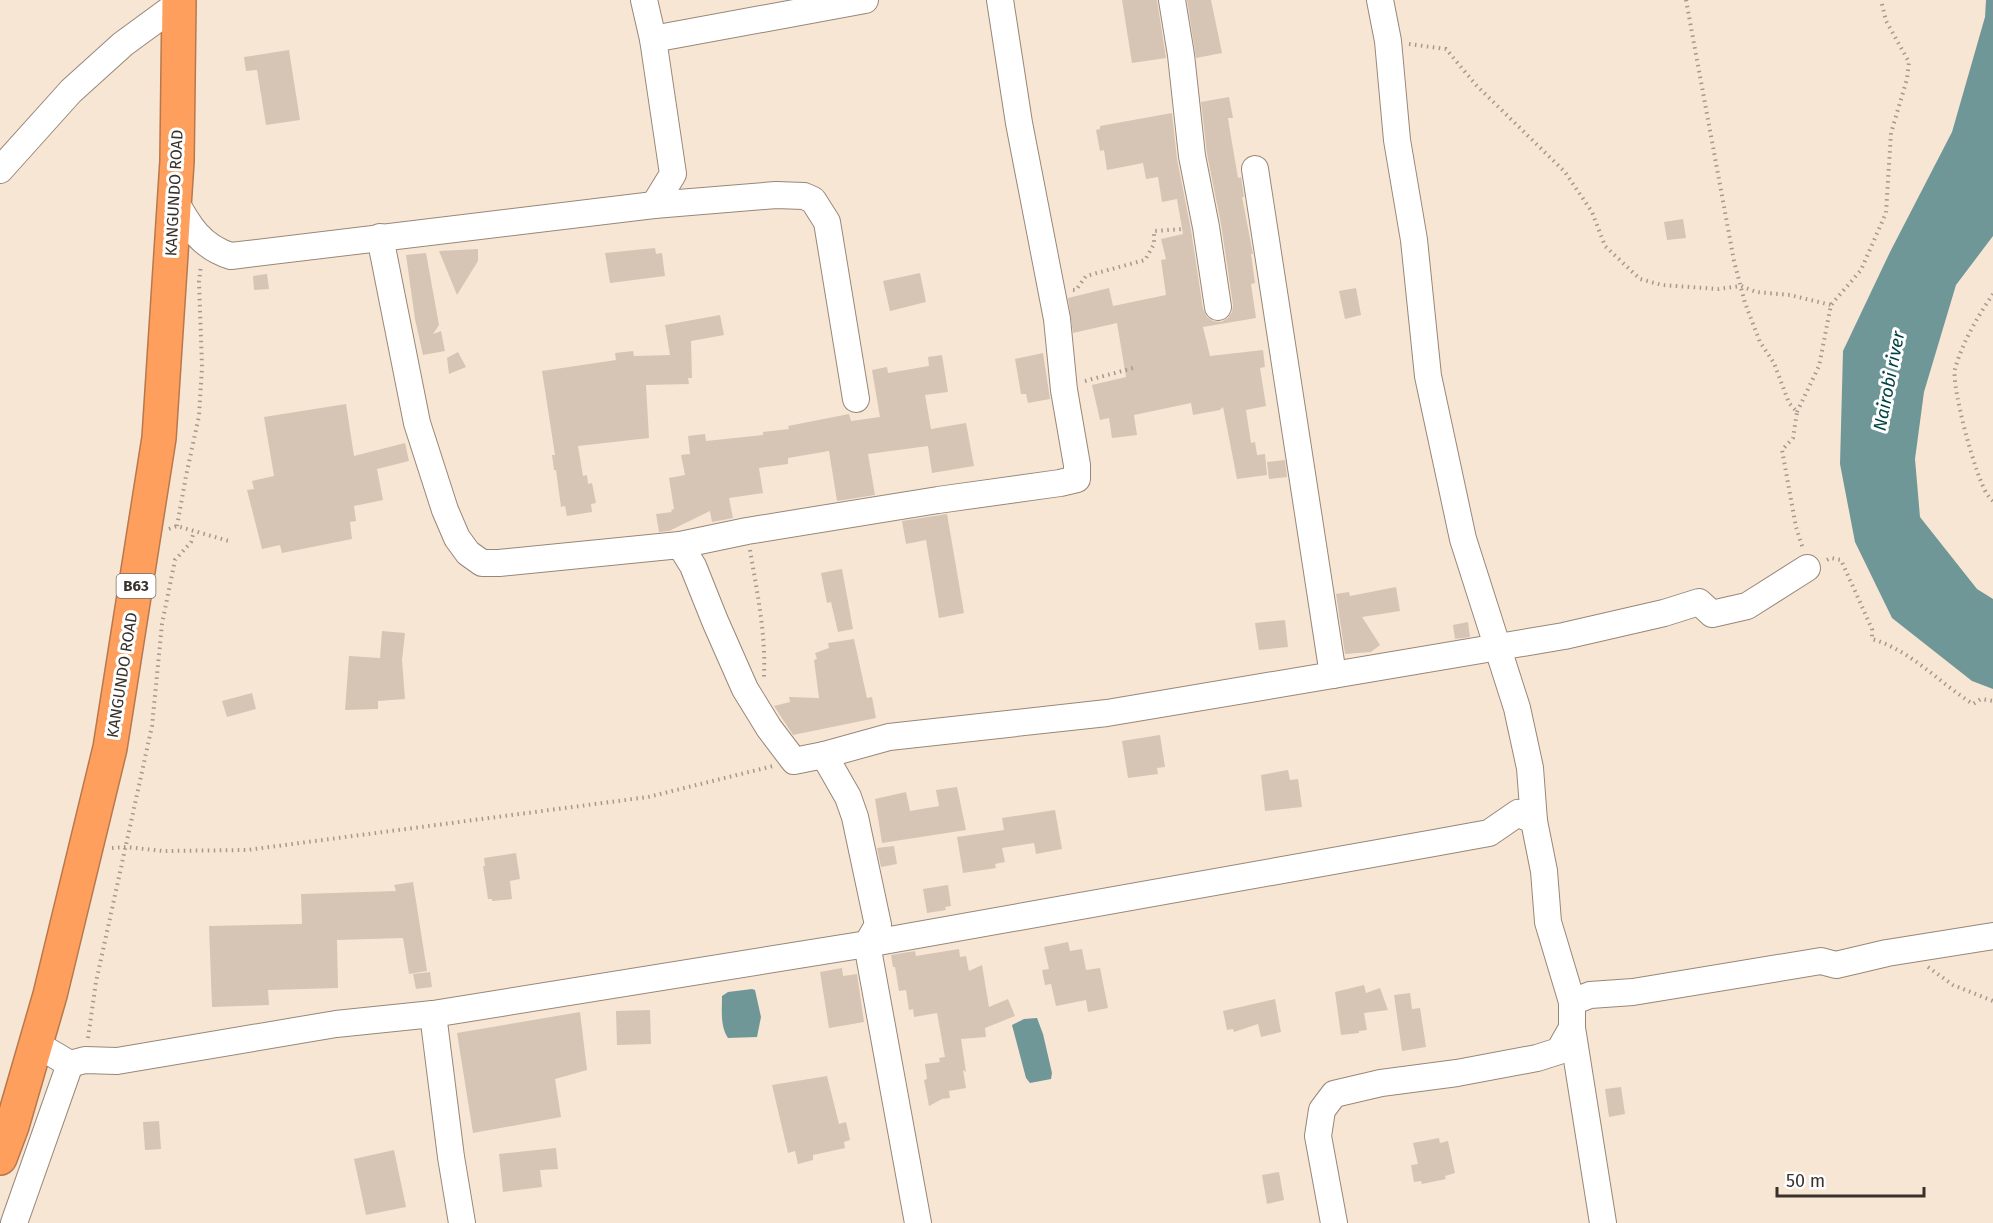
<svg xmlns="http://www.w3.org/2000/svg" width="1993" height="1223" viewBox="0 0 1993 1223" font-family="'Fira Sans',sans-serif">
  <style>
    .water { fill: #709798 }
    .building { fill: #d6c4b4 }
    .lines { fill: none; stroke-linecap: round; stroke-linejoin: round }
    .minor-casing { stroke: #988778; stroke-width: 28 }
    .highway-casing { stroke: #b9784c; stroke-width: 36 }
    .path { stroke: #a5988c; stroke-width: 4; stroke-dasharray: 1.5 4.5; stroke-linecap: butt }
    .minor { stroke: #fff; stroke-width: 26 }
    .highway { stroke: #fe9f5d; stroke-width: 33 }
    .labels { text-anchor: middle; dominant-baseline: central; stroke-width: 6; stroke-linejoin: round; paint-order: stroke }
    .shield { fill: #fff; stroke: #746f6b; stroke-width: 1.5 }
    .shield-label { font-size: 15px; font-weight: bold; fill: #38312b }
    .street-label { font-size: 16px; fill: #38312b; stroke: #fff }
    .water-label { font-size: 18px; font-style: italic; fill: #004244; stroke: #fff }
  </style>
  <rect width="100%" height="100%" fill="#f8e6d5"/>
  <!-- water -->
  <g class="water">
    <path d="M 1986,0 L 1993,0 L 1993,236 L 1956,285 L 1924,392 L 1915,459 L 1920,517 L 1977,589 L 1993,599 L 1993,689 L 1972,681 L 1892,618 L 1855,542 L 1840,464 L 1843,351 L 1890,252 L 1952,132 L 1985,17 Z"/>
    <path d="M 752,989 L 755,990 L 761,1017 L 757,1037 L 728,1038 C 720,1026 722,1010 722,996 L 728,992 Z"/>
    <path d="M 1037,1018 L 1043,1034 L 1052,1073 L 1051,1079 L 1030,1083 L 1026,1078 L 1012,1025 L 1024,1019 Z"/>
  </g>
  <!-- building -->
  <g class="building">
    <path d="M 1122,0 L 1157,0 L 1166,58 L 1132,63 Z"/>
    <path d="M 1187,0 L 1211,0 L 1222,53 L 1196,58 Z"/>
    <path d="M 289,50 L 300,120 L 266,125 L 257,70 L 246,71 L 244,57 Z"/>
    <path d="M 1229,97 L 1233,118 L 1228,118 L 1230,131 L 1238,178 L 1241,177 L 1244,197 L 1242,197 L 1253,254 L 1251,254 L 1255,283 L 1251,284 L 1256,318 L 1203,327 L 1210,356 L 1263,350 L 1265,367 L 1260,368 L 1266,406 L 1246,410 L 1251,443 L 1255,442 L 1257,455 L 1265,454 L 1267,475 L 1237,479 L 1223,407 L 1220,410 L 1193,415 L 1191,403 L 1134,415 L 1137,435 L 1112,438 L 1109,418 L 1100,420 L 1092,385 L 1126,377 L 1117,323 L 1073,333 L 1068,298 L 1109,288 L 1113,306 L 1166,295 L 1161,260 L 1166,259 L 1161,239 L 1183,234 L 1177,199 L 1162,202 L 1158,177 L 1146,179 L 1143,163 L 1107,170 L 1104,150 L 1100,151 L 1096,130 L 1100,129 L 1100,126 L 1172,113 L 1177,159 L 1191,230 L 1203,309 L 1207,317 L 1213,321 L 1221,322 L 1228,318 L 1232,312 L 1233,305 L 1221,224 L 1207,154 L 1201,102 Z"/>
    <path d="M 1683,219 L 1686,238 L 1667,240 L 1664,222 Z"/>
    <path d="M 655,248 L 656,254 L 662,253 L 665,276 L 610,283 L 605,253 Z"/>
    <path d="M 478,249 L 478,261 L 457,295 L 439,251 Z"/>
    <path d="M 426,253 L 439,325 L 433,334 L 441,331 L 445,351 L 423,355 L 415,319 L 406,255 Z"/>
    <path d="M 920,273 L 926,302 L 890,311 L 883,281 Z"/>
    <path d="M 267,274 L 269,289 L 254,290 L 253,276 Z"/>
    <path d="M 1356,288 L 1361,315 L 1345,319 L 1339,291 Z"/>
    <path d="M 720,315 L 724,335 L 691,341 L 692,378 L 688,378 L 689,384 L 646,385 L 649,438 L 578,446 L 583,476 L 587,475 L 588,484 L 592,483 L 596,503 L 591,504 L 592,512 L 567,516 L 565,506 L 561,507 L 556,470 L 554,470 L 552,455 L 555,455 L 542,371 L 616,360 L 615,353 L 633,351 L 634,356 L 670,355 L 665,325 Z"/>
    <path d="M 458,352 L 466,367 L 449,374 L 447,358 Z"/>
    <path d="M 1043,353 L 1050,399 L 1028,403 L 1026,394 L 1021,394 L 1015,359 Z"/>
    <path d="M 942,355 L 948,392 L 925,395 L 931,429 L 966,423 L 974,466 L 932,473 L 928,446 L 868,454 L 875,495 L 837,501 L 829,451 L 788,458 L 788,464 L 759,468 L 763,493 L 729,498 L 733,518 L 712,522 L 710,511 L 669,531 L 659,532 L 656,514 L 672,512 L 671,510 L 674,509 L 669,478 L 685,475 L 681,455 L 690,454 L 688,436 L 705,434 L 706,441 L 763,435 L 763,432 L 789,429 L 788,426 L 849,414 L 851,421 L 880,417 L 872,370 L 887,367 L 888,373 L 929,366 L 928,357 Z"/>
    <path d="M 346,404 L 354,456 L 405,443 L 409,461 L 377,469 L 383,500 L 354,506 L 356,521 L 350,522 L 352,539 L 282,553 L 280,545 L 262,549 L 247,490 L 254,489 L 252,481 L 274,476 L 264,417 Z"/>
    <path d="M 1285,460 L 1287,477 L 1269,479 L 1267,462 Z"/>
    <path d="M 947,514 L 964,613 L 939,618 L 926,540 L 906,544 L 902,521 Z"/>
    <path d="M 842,569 L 853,629 L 838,632 L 831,602 L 827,603 L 821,573 Z"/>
    <path d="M 1396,587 L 1400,611 L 1362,617 L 1380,645 L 1371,652 L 1345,654 L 1336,594 L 1349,592 L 1350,596 Z"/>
    <path d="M 1285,620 L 1288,647 L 1259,650 L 1255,623 Z"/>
    <path d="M 1468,622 L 1470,637 L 1455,639 L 1453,625 Z"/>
    <path d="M 382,631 L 405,633 L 402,660 L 405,699 L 378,701 L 378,709 L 345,710 L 349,656 L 380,658 Z"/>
    <path d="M 854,639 L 867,698 L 872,697 L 876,718 L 793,735 L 774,706 L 790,702 L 789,697 L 819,698 L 814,660 L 817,659 L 815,653 L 829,648 L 828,643 Z"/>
    <path d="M 252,693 L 256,709 L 227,717 L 222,701 Z"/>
    <path d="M 1160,735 L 1165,767 L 1157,768 L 1158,774 L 1128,778 L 1122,741 Z"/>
    <path d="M 1288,770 L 1290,780 L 1298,779 L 1302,807 L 1265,811 L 1261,775 Z"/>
    <path d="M 957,787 L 966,830 L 882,843 L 875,799 L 906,792 L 910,811 L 939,806 L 936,790 Z"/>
    <path d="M 1055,810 L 1062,849 L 1036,854 L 1034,843 L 1002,848 L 1005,862 L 995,864 L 996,868 L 963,873 L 957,837 L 1004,830 L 1002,818 Z"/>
    <path d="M 894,846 L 897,864 L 881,867 L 877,848 Z"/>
    <path d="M 516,853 L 520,879 L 510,881 L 512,899 L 492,901 L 492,899 L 488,899 L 483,866 L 485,866 L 484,858 Z"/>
    <path d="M 413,882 L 427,971 L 409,974 L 403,938 L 337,940 L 338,988 L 268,990 L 269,1005 L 212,1007 L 209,926 L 302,924 L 301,894 L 396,891 L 394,885 Z"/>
    <path d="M 948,885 L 951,906 L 945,907 L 946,910 L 927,913 L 923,889 Z"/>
    <path d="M 1068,942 L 1070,951 L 1082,949 L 1086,970 L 1100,968 L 1108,1008 L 1088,1012 L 1086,1000 L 1056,1006 L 1051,984 L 1045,985 L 1042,970 L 1049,969 L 1044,947 Z"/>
    <path d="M 959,949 L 960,957 L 966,956 L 969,971 L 982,965 L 989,1007 L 1008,999 L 1015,1016 L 985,1028 L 986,1037 L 961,1039 L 966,1072 L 963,1070 L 966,1088 L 949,1091 L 950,1098 L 942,1099 L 929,1106 L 924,1080 L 927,1079 L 925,1064 L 940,1062 L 939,1058 L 945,1057 L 937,1013 L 914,1017 L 913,1009 L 909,1010 L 906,990 L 899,991 L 895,967 L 893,967 L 891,955 L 915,951 L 916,956 Z"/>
    <path d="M 842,968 L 843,976 L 857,974 L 864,1022 L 829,1028 L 820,972 Z"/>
    <path d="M 430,972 L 432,987 L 416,989 L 413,974 Z"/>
    <path d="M 1364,985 L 1366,993 L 1380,988 L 1388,1010 L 1364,1013 L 1367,1030 L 1359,1031 L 1359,1033 L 1341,1035 L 1335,992 Z"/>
    <path d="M 1410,993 L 1412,1009 L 1420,1008 L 1426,1047 L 1402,1051 L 1394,995 Z"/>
    <path d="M 1275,999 L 1281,1032 L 1261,1037 L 1258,1024 L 1234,1032 L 1233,1029 L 1227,1030 L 1223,1011 Z"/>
    <path d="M 650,1010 L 651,1044 L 617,1045 L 616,1011 Z"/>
    <path d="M 580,1012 L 587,1070 L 555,1079 L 561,1117 L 473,1133 L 457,1033 Z"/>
    <path d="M 827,1076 L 839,1124 L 846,1122 L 850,1140 L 844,1142 L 845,1148 L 813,1155 L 813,1160 L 798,1164 L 795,1151 L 788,1153 L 772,1085 Z"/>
    <path d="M 1621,1087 L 1625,1114 L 1609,1117 L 1605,1089 Z"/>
    <path d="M 159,1121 L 161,1149 L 145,1150 L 143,1122 Z"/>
    <path d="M 1439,1138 L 1440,1143 L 1448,1141 L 1455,1173 L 1445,1176 L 1446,1179 L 1422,1184 L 1421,1181 L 1414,1182 L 1411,1165 L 1418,1164 L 1413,1143 Z"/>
    <path d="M 556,1148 L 558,1169 L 540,1170 L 542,1187 L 503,1192 L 499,1154 Z"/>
    <path d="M 394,1150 L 406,1207 L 366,1215 L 354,1159 Z"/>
    <path d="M 1279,1172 L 1284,1200 L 1267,1204 L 1262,1175 Z"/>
  </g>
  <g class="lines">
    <defs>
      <g id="minor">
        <path d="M 644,0 L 653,39 L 673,174 L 654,205"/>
        <path d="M 1172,0 L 1181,55 L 1192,156 L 1206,227 L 1218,307"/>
        <path d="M 1380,0 L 1388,41 L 1397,140 L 1414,240 L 1428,376 L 1463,539 L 1517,708 L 1530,768 L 1534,821"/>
        <path d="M 653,39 L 865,0"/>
        <path d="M 0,170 L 71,91 L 123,44 L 179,3"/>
        <path d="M 174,199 C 188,225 201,247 231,256 L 654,205 L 776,195 L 804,196 L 813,200 L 827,222 L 856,399"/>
        <path d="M 380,237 L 417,423 L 445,510 L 457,538 L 468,553 L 482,563 L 499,563 L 680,545 L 747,531 L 938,500 L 1060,483 L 1077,479 L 1077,465 L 1064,390 L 1057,319 L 1019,123 L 1000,0"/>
        <path d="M 680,545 L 693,566 L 715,621 L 745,689 L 769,728 L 794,761 L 824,755 L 889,737 L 1107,713 L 1333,675 L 1255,169"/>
        <path d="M 1333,675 L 1564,636 L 1664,613 L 1699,602 L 1712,614 L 1747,606 L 1807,568"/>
        <path d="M 824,755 L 848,797 L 855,817 L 878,925 L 867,944 L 918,1223"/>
        <path d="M 1572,1002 L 1590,995 L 1633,992 L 1821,961 L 1836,965 L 1887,953 L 1993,936"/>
        <path d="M 433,1014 L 451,1157 L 462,1223"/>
        <path d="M 36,1044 L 70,1064 L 85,1060 L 117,1061 L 336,1024 L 433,1014 L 867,944 L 1434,843 L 1489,833 L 1518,813 L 1534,821 L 1544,871 L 1548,922 L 1572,1002 L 1572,1028 L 1603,1223"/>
        <path d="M 14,1223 L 70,1064"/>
        <path d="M 1334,1223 L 1318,1136 L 1322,1110 L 1334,1094 L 1381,1083 L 1457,1073 L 1537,1058 L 1559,1051 L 1572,1028"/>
      </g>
      <path id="highway" d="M 0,1158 L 12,1126 L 50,995 L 110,748 L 159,438 L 177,161 L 179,0"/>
    </defs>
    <!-- minor casing -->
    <use href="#minor" class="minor-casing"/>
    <!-- highway casing -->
    <use href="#highway" class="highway-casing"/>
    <!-- path -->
    <g class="path">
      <path d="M 1686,0 L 1734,261 L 1745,303 L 1760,342 L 1774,363 L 1789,403 L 1797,412 L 1793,438 L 1782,450 L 1796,527 L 1803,549"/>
      <path d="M 1409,44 L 1446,49 L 1476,85 L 1565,172 L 1592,212 L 1605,246 L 1640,279 L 1662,285 L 1718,289 L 1741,286 L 1756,292 L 1790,295 L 1831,305"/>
      <path d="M 1073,290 L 1076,290 L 1086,276 L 1145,260 L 1154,244 L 1154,231 L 1184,229"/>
      <path d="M 1993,294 C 1978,316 1962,343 1955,369 C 1951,386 1976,478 1987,494 C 1989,497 1991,499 1993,501"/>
      <path d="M 1085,381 L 1137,367"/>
      <path d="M 1797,412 L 1819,366 L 1831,305 L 1861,270 L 1886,213 L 1891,133 L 1907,79 L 1909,62 L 1886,21 L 1881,0"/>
      <path d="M 177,526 L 186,476 L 199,416 L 202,367 L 199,282 L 201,265"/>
      <path d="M 169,529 L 177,526 L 232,542"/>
      <path d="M 750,550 C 757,592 766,634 764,677"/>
      <path d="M 1827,560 L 1831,558 L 1841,560 L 1872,629 L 1872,639 C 1912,651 1938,682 1973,704 L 1981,699 L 1993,701"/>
      <path d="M 112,848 L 126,847 L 163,851 L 247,850 L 648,797 L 773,766"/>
      <path d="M 1928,967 L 1953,985 L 1993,1001"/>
      <path d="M 88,1038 L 96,982 L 152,726 L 162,624 L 175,560 L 191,542 L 194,531"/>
    </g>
    <!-- minor -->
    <use href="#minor" class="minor"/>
    <!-- highway -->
    <use href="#highway" class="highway"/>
  </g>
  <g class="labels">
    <!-- shield labels -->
    <rect class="shield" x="116.5" y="574" width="39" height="24" rx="4.5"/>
    <g class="shield-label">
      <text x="136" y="586">B63</text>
    </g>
    <!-- street labels -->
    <g class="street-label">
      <text transform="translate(174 193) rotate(-87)">KANGUNDO ROAD</text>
      <text transform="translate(122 675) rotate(-81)">KANGUNDO ROAD</text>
    </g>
    <!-- water labels -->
    <g class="water-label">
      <text transform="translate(1889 381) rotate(-79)">Nairobi river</text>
    </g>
  </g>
  <!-- scale -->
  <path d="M1777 1187v9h147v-9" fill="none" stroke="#38312b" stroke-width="3"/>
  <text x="1786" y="1187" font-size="18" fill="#38312b" stroke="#ffffff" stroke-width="4.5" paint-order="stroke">50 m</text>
</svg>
